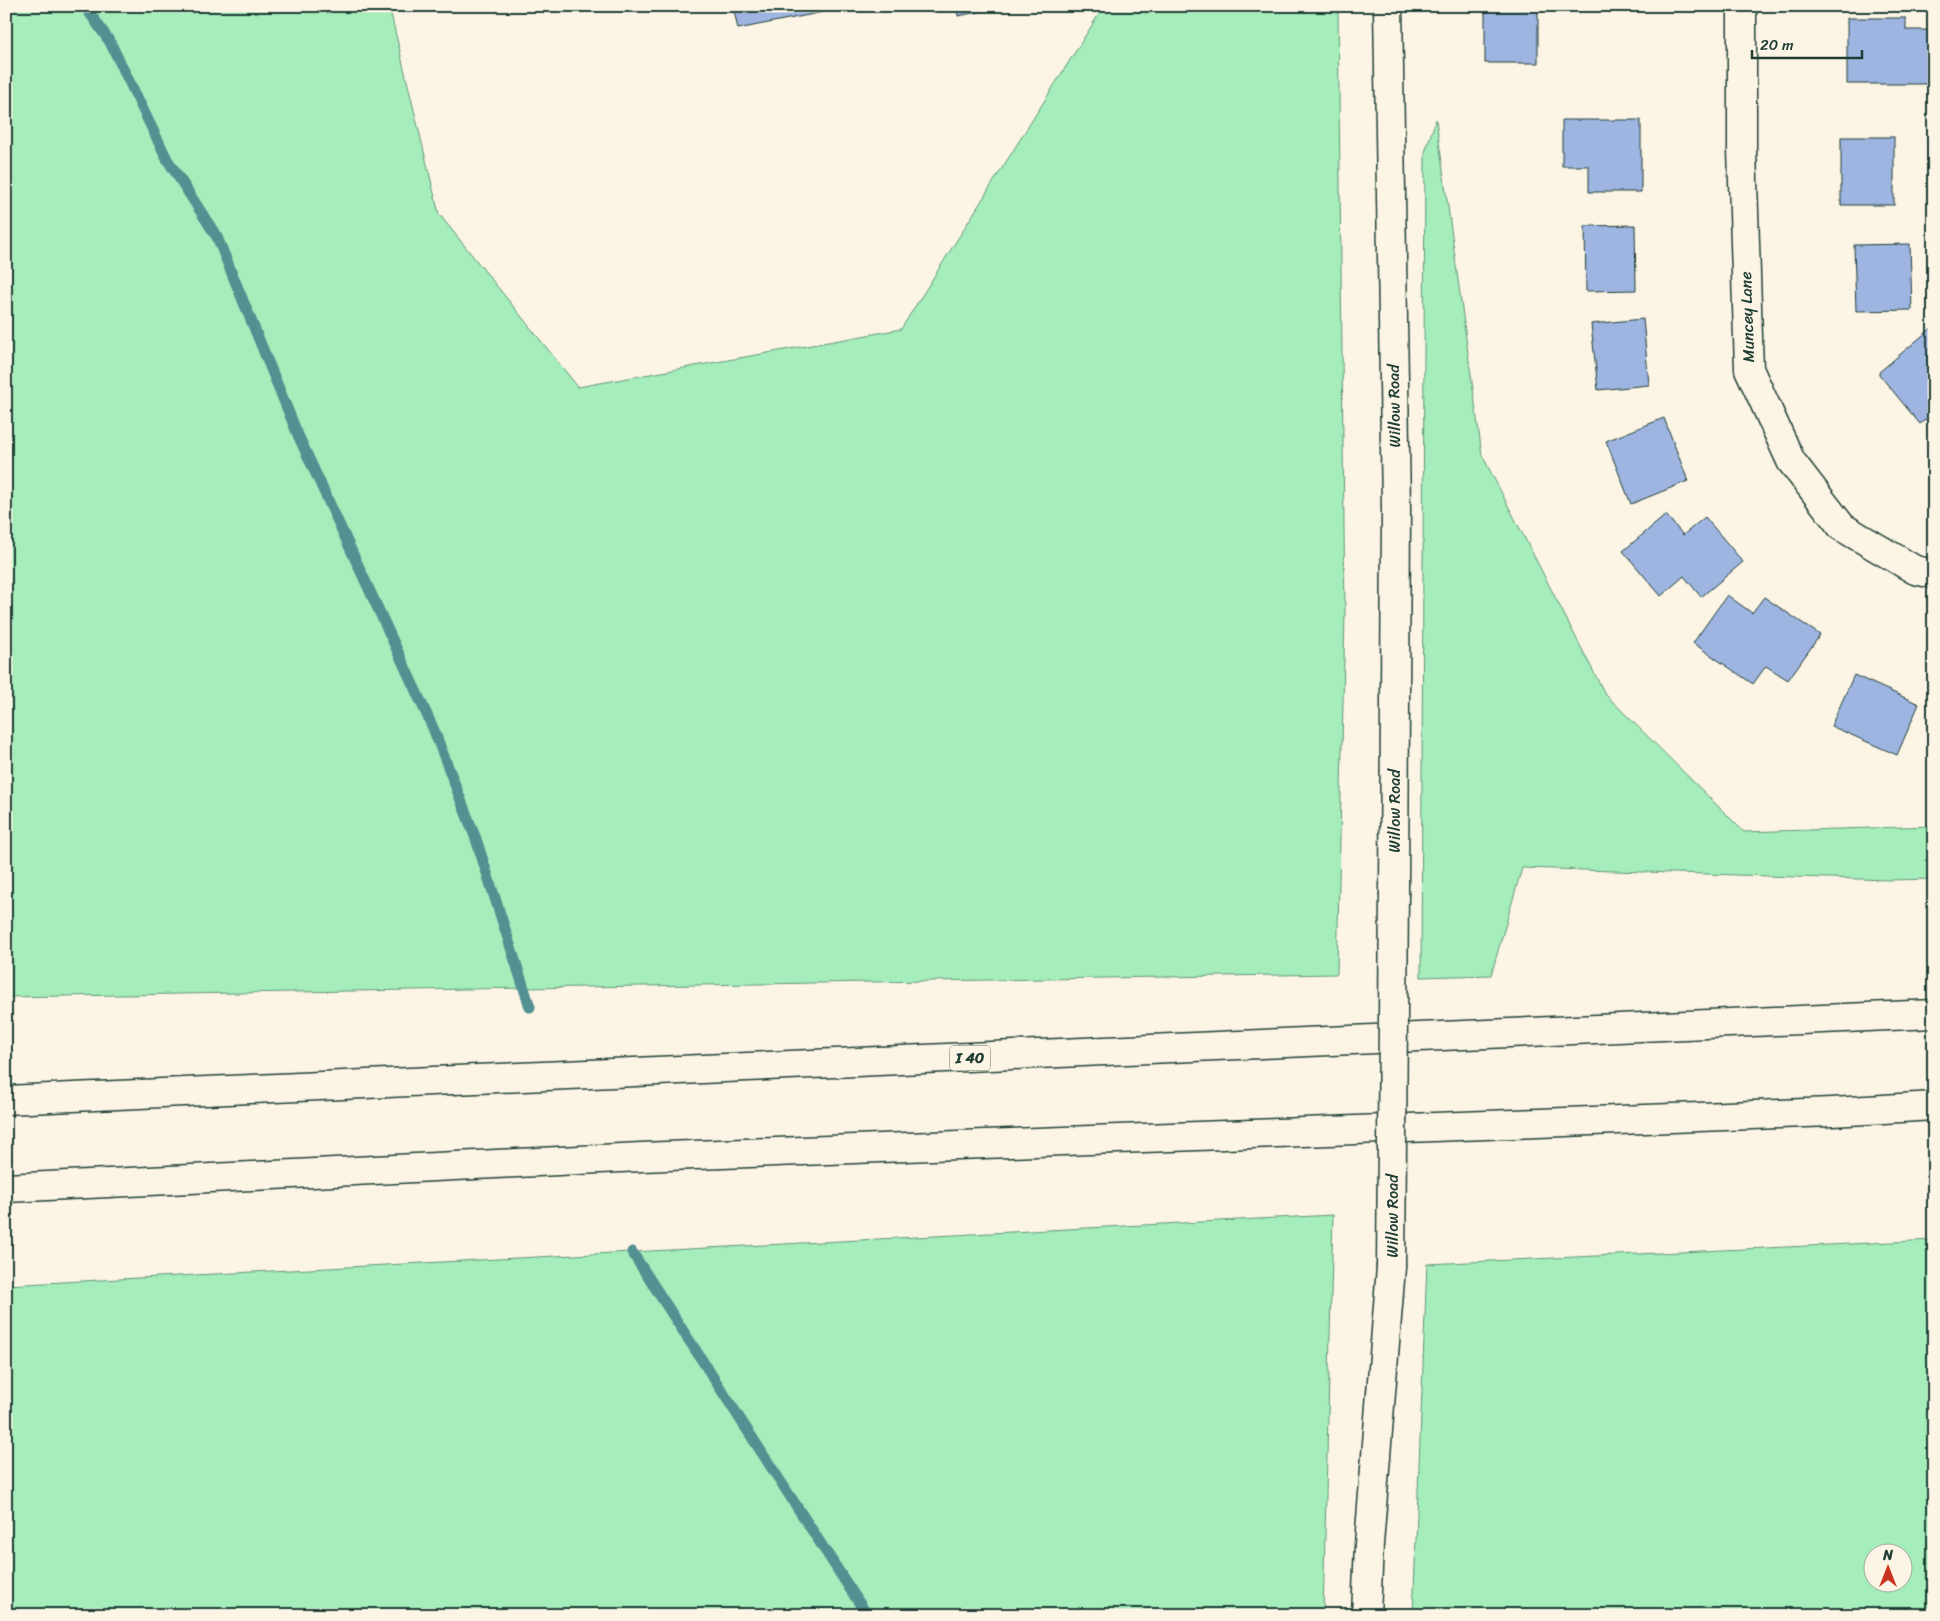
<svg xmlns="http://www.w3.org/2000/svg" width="1940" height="1621" viewBox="0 0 1940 1621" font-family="Sriracha,sans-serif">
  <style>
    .green { fill: #a5edbb; stroke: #629578; fill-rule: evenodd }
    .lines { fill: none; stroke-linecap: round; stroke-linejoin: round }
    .stream { stroke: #539092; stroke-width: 11 }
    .building { fill: #9eb5e2; stroke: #1f3d34 }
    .minor-casing { stroke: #1f3d34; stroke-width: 31 }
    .tertiary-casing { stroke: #1f3d34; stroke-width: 31 }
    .motorway-casing { stroke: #1f3d34; stroke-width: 31 }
    .minor { stroke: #fcf5e5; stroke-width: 28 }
    .tertiary { stroke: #fcf5e5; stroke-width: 28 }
    .motorway { stroke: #fcf5e5; stroke-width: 28 }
    .tertiary-bridge-casing { stroke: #1f3d34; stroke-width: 31; stroke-linecap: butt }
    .tertiary-bridge { stroke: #fcf5e5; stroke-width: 28 }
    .labels { text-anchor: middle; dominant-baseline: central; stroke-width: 5; stroke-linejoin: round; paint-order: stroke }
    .shield { fill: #fcf5e5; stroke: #617469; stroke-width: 1 }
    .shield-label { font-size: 15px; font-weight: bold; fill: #1f3d34 }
    .street-label { font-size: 16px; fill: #1f3d34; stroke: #fcf5e5 }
  </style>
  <rect width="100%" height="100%" fill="#fcf5e5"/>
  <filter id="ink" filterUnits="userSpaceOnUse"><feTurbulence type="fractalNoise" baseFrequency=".02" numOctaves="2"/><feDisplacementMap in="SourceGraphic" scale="10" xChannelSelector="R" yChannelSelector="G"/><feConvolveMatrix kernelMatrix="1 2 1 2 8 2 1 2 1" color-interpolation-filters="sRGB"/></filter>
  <g filter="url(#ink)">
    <!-- green -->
    <g class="green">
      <path d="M 6,6 L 389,6 L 439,214 L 578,387 L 901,329 L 1104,6 L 1338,6 L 1345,613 L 1337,974 L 6,997 Z"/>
      <path d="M 1436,119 L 1482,455 L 1605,694 L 1744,832 L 1934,826 L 1934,879 L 1889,880 L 1522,868 L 1491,975 L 1421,977 L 1425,152 Z"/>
      <path d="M 1333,1215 L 1323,1615 L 6,1615 L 6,1285 Z"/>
      <path d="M 1934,1240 L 1934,1615 L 1413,1615 L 1427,1264 ZM 1872,1554 L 1902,1554 L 1902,1584 L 1872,1584 Z"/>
    </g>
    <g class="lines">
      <!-- stream -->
      <g class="stream">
        <path d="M 85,6 L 110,42 L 167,159 L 217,237 L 298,435 L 433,728 L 476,839 L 530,1007"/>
        <path d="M 632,1252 L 867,1615"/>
      </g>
    </g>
    <!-- building -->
    <g class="building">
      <path d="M 733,6 L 854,6 L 738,29 Z"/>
      <path d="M 956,6 L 998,6 L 998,8 L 958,16 Z"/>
      <rect x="1485" y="6" width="53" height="57"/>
      <path d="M 1847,18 L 1906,18 L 1906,30 L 1931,30 L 1931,84 L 1847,84 Z"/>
      <path d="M 1562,120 L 1641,120 L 1641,192 L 1589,192 L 1589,166 L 1562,166 Z"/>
      <rect x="1841" y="137" width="53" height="68"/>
      <path d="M 1635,225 L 1636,290 L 1586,291 L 1585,226 Z"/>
      <path d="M 1910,244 L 1912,310 L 1856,311 L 1854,245 Z"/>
      <path d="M 1643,319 L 1649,385 L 1598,390 L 1591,324 Z"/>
      <path d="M 1934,326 L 1934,413 L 1920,424 L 1878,373 Z"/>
      <path d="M 1664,418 L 1688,481 L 1631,504 L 1606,441 Z"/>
      <path d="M 1666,515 L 1683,535 L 1705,517 L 1743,562 L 1701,597 L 1684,576 L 1661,596 L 1623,551 Z"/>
      <path d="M 1727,595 L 1752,613 L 1764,597 L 1820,635 L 1788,680 L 1766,666 L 1753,684 L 1693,643 Z"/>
      <path d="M 1854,675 L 1919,704 L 1897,755 L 1831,726 Z"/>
    </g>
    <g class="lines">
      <defs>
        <path id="minor" d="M 1742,6 L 1742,149 L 1749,369 L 1791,461 L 1842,527 L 1915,570 L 1934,574"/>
        <g id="tertiary">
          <path d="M 1388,6 L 1396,508 L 1394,893"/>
          <path d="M 1366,1615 L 1369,1544 L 1391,1267"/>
        </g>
        <g id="motorway">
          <path d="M 6,1100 L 1934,1014"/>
          <path d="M 6,1188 L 641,1157 L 1832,1112 L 1934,1106"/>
        </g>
      </defs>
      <!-- minor casing -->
      <use href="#minor" class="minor-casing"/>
      <!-- tertiary casing -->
      <use href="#tertiary" class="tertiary-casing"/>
      <!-- motorway casing -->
      <use href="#motorway" class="motorway-casing"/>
      <!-- minor -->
      <use href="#minor" class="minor"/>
      <!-- tertiary -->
      <use href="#tertiary" class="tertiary"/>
      <!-- motorway -->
      <use href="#motorway" class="motorway"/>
      <defs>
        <path id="tertiary-bridge" d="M 1391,1267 L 1394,893"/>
      </defs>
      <!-- tertiary-bridge casing -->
      <use href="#tertiary-bridge" class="tertiary-bridge-casing"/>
      <!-- tertiary-bridge -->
      <use href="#tertiary-bridge" class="tertiary-bridge"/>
    </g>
  </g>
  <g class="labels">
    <!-- shield labels -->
    <rect class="shield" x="950" y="1045.5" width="40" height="25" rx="4"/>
    <g class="shield-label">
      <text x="970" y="1058">I 40</text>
    </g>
    <!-- street labels -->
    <g class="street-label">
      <text transform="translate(1747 317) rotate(-92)">Muncey Lane</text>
      <text transform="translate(1394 406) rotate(-91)">Willow Road</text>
      <text transform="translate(1394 811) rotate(-90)">Willow Road</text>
      <text transform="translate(1392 1216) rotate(-90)">Willow Road</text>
    </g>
  </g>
  <!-- margin -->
  <rect width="1940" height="1621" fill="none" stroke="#fcf5e5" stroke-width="25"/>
  <rect x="12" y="12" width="1915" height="1596" fill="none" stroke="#1f3d34" stroke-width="2" filter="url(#ink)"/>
  <!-- north arrow -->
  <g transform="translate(1888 1568)"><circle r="24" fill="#fcf5e5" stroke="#a4ab9e"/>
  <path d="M0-4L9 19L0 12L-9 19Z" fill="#c8321e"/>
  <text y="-8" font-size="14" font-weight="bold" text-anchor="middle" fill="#1f3d34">N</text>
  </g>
  <!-- scale -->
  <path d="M1752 50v8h110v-8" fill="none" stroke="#1f3d34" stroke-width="2.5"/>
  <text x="1760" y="50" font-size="15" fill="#1f3d34" stroke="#fcf5e5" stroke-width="4" paint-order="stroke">20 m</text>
</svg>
